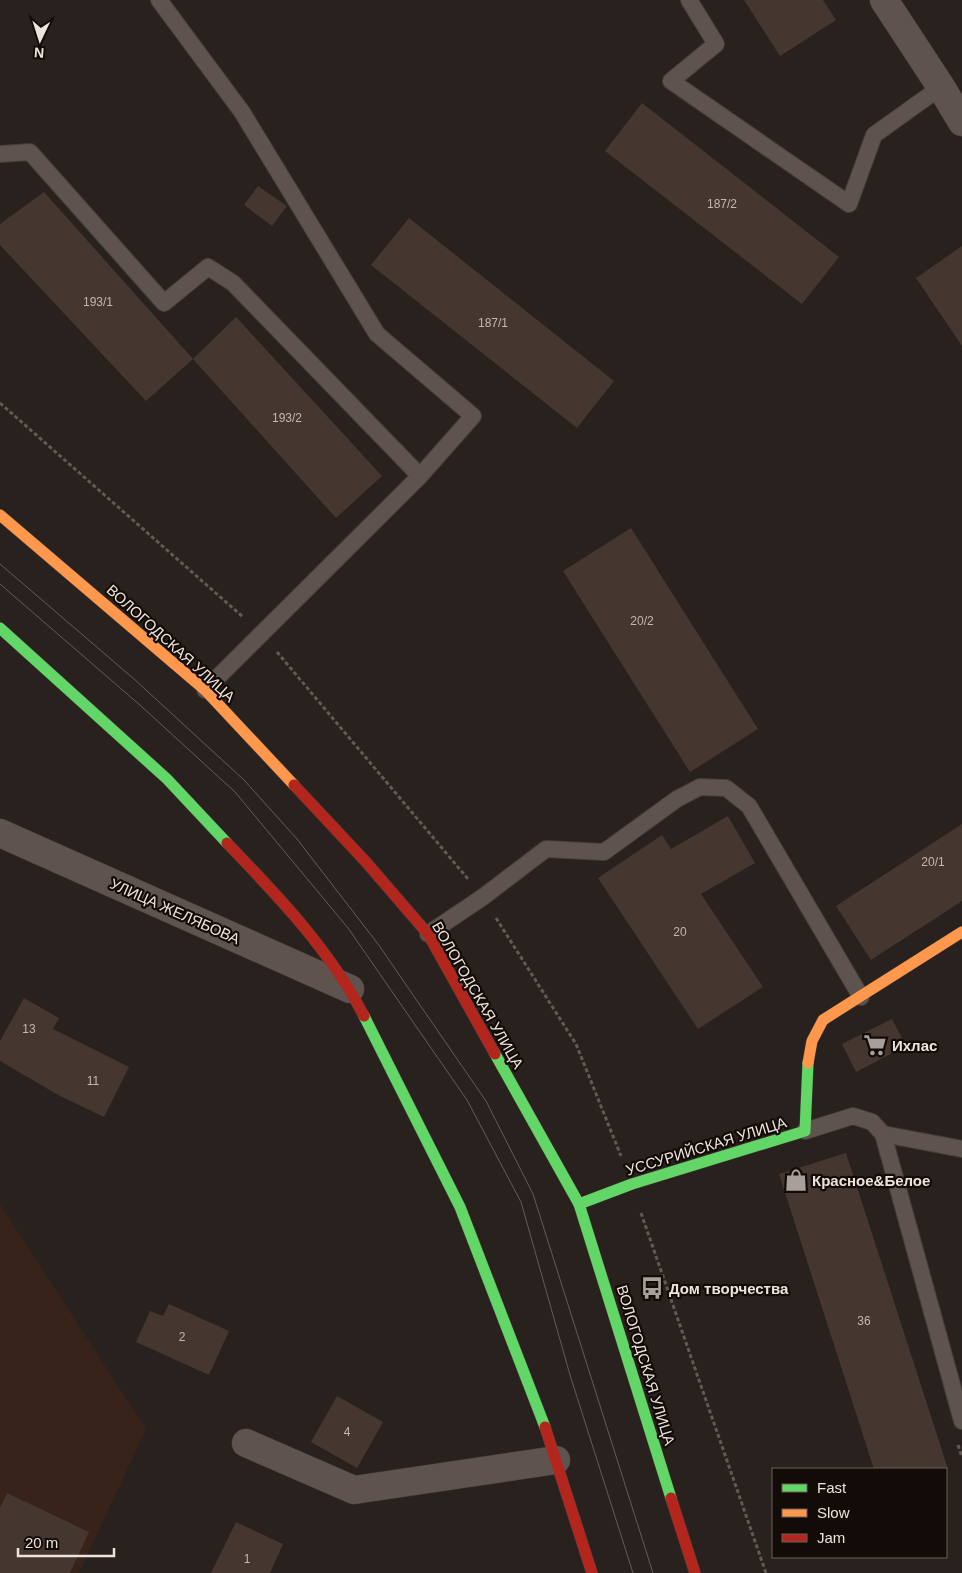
<svg xmlns="http://www.w3.org/2000/svg" width="962" height="1573" viewBox="0 0 962 1573" font-family="Helvetica,sans-serif">
  <style>
    .built { fill: #372319 }
    .building { fill: #45372f }
    .lines { fill: none; stroke-linecap: round; stroke-linejoin: round }
    .lane-casing { stroke: #443d39; stroke-width: 18 }
    .street-casing { stroke: #443d39; stroke-width: 29 }
    .fast-casing { stroke: #443d39; stroke-width: 12 }
    .slow-casing { stroke: #443d39; stroke-width: 12 }
    .jam-casing { stroke: #443d39; stroke-width: 12 }
    .path { stroke: #625955; stroke-width: 3; stroke-dasharray: 4 2.5; stroke-linecap: butt }
    .lane { stroke: #5e534f; stroke-width: 16 }
    .street { stroke: #5e534f; stroke-width: 28 }
    .fast { stroke: #63d668; stroke-width: 11 }
    .slow { stroke: #ff974d; stroke-width: 11 }
    .jam { stroke: #b3261e; stroke-width: 11 }
    .tram { stroke: #645c58; stroke-width: 1 }
    .labels { text-anchor: middle; dominant-baseline: central; stroke-width: 4.5; stroke-linejoin: round; paint-order: stroke }
    .number-label { font-size: 12px; fill: #c3b7b2 }
    .street-label { font-size: 15px; fill: #ede2dd; stroke: #120b07 }
    .poi-label { font-size: 15px; font-weight: bold; fill: #ede2dd; stroke: #120b07; text-anchor: start }
  </style>
  <rect width="100%" height="100%" fill="#29211d"/>
  <!-- built -->
  <path class="built" d="M 0,1204 L 146,1429 L 79,1573 L 0,1573 Z"/>
  <!-- building -->
  <g class="building">
    <path d="M 744,0 L 823,0 L 836,20 L 780,56 Z"/>
    <path d="M 642,103 L 839,257 L 802,304 L 605,151 Z"/>
    <path d="M 258,186 L 287,206 L 272,226 L 244,205 Z"/>
    <path d="M 44,192 L 193,359 L 146,401 L 0,245 L 0,224 Z"/>
    <path d="M 409,218 L 614,381 L 577,428 L 371,265 Z"/>
    <path d="M 962,246 L 962,346 L 916,278 Z"/>
    <path d="M 236,317 L 382,476 L 336,518 L 193,359 Z"/>
    <path d="M 631,528 L 758,729 L 690,772 L 563,571 Z"/>
    <path d="M 728,816 L 755,863 L 701,894 L 763,987 L 698,1029 L 598,878 L 662,835 L 671,849 Z"/>
    <path d="M 962,824 L 962,901 L 871,960 L 836,906 Z"/>
    <path d="M 24,998 L 59,1018 L 53,1029 L 129,1067 L 104,1117 L 60,1096 L 0,1061 L 0,1041 Z"/>
    <path d="M 892,1019 L 906,1046 L 856,1072 L 842,1044 Z"/>
    <path d="M 846,1153 L 948,1469 L 874,1469 L 779,1174 Z"/>
    <path d="M 169,1304 L 229,1331 L 209,1375 L 136,1342 L 150,1311 L 163,1316 Z"/>
    <path d="M 337,1396 L 383,1422 L 357,1468 L 311,1442 Z"/>
    <path d="M 7,1493 L 89,1532 L 70,1573 L 0,1573 L 0,1508 Z"/>
    <path d="M 236,1522 L 283,1544 L 270,1573 L 211,1573 Z"/>
  </g>
  <g class="lines">
    <defs>
      <g id="lane">
        <path d="M 159,0 L 242,112 L 377,334 L 473,416 L 420,476"/>
        <path d="M 689,0 L 716,44 L 671,81 L 849,204 L 874,135 L 941,87"/>
        <path d="M 0,154 L 30,152 L 164,303 L 208,267 L 233,283 L 420,476 L 205,690"/>
        <path d="M 428,934 L 483,897 L 546,849 L 604,852 L 677,799 L 700,787 L 726,788 L 749,806 L 861,997"/>
        <path d="M 805,1131 L 853,1116 L 872,1122 L 883,1134 L 962,1421"/>
        <path d="M 883,1134 L 962,1149"/>
      </g>
      <g id="street">
        <path d="M 884,0 L 941,87 L 962,122"/>
        <path d="M 0,833 L 350,989"/>
        <path d="M 246,1443 L 354,1490 L 556,1460"/>
      </g>
      <g id="fast">
        <path d="M 0,628 L 167,779 L 227,843"/>
        <path d="M 364,1016 L 460,1207 L 545,1427"/>
        <path d="M 495,1054 L 579,1204 L 671,1498"/>
        <path d="M 579,1204 L 632,1184 L 805,1131 L 808,1063"/>
      </g>
      <g id="slow">
        <path d="M 0,515 L 205,690 L 294,785"/>
        <path d="M 808,1063 L 812,1041 L 823,1020 L 962,932"/>
      </g>
      <g id="jam">
        <path d="M 294,785 L 366,862 L 428,934 L 495,1054"/>
        <path d="M 227,843 C 278,896 330,950 364,1016"/>
        <path d="M 545,1427 L 592,1573"/>
        <path d="M 671,1498 L 695,1573"/>
      </g>
    </defs>
    <!-- lane casing -->
    <use href="#lane" class="lane-casing"/>
    <!-- street casing -->
    <use href="#street" class="street-casing"/>
    <!-- fast casing -->
    <use href="#fast" class="fast-casing"/>
    <!-- slow casing -->
    <use href="#slow" class="slow-casing"/>
    <!-- jam casing -->
    <use href="#jam" class="jam-casing"/>
    <!-- path -->
    <g class="path">
      <path d="M 0,403 L 243,617"/>
      <path d="M 277,652 L 468,879"/>
      <path d="M 496,918 L 576,1044 L 621,1156"/>
      <path d="M 641,1213 L 766,1573"/>
      <path d="M 958,1445 L 962,1457"/>
    </g>
    <!-- lane -->
    <use href="#lane" class="lane"/>
    <!-- street -->
    <use href="#street" class="street"/>
    <!-- fast -->
    <use href="#fast" class="fast"/>
    <!-- slow -->
    <use href="#slow" class="slow"/>
    <!-- jam -->
    <use href="#jam" class="jam"/>
    <!-- tram -->
    <g class="tram">
      <path d="M 0,564 L 134,679 L 244,780 L 297,839 L 378,944 L 486,1101 L 533,1194 L 653,1573"/>
      <path d="M 0,584 L 141,706 L 235,792 L 348,928 L 467,1100 L 521,1202 L 570,1375 L 633,1573"/>
    </g>
  </g>
  <!-- icons -->
  <defs>
    <symbol id="supermarket-bare" viewBox="-9 -9 18 18"><path d="M-6-5.5h2.5l.6 2H6L4.5 2H-2.5L-4.4-4H-6ZM-1.5 3.2a1.3 1.3 0 1 0 .1 0ZM3 3.2a1.3 1.3 0 1 0 .1 0Z" fill="#a89e9a" stroke="#120b07" stroke-width="2.5" paint-order="stroke"/></symbol>
    <symbol id="shop-bare" viewBox="-9 -9 18 18"><path d="M-5-2.5h2.3a2.7 3.5 0 0 1 5.4 0H5L5.5 6h-11ZM-1.5-2.5h3a1.5 2.3 0 0 0-3 0Z" fill="#a89e9a" stroke="#120b07" stroke-width="2.5" paint-order="stroke"/></symbol>
    <symbol id="bus-bare" viewBox="-9 -9 18 18"><path d="M-5-6H5V4H4V6H2V4H-2V6H-4V4H-5ZM-3.5-4V0h7V-4ZM-3.5 1.2v1.5H-2V1.2ZM2 1.2v1.5H3.5V1.2Z" fill="#a89e9a" stroke="#120b07" stroke-width="2.5" paint-order="stroke"/></symbol>
  </defs>
  <g fill-rule="evenodd">
    <use href="#supermarket-bare" x="859" y="1029" width="32" height="32"/>
    <use href="#shop-bare" x="780" y="1164" width="32" height="32"/>
    <use href="#bus-bare" x="636" y="1272" width="32" height="32"/>
  </g>
  <g class="labels">
    <!-- number labels -->
    <g class="number-label">
      <text x="722" y="204">187/2</text>
      <text x="98" y="302">193/1</text>
      <text x="493" y="323">187/1</text>
      <text x="287" y="418">193/2</text>
      <text x="642" y="621">20/2</text>
      <text x="933" y="862">20/1</text>
      <text x="680" y="932">20</text>
      <text x="29" y="1029">13</text>
      <text x="93" y="1081">11</text>
      <text x="864" y="1321">36</text>
      <text x="182" y="1337">2</text>
      <text x="347" y="1432">4</text>
      <text x="247" y="1559">1</text>
    </g>
    <!-- street labels -->
    <g class="street-label">
      <text transform="translate(171 643) rotate(42)">ВОЛОГОДСКАЯ УЛИЦА</text>
      <text transform="translate(175 911) rotate(24)">УЛИЦА ЖЕЛЯБОВА</text>
      <text transform="translate(478 995) rotate(60)">ВОЛОГОДСКАЯ УЛИЦА</text>
      <text transform="translate(706 1146) rotate(-17)">УССУРИЙСКАЯ УЛИЦА</text>
      <text transform="translate(646 1365) rotate(73)">ВОЛОГОДСКАЯ УЛИЦА</text>
    </g>
    <!-- poi labels -->
    <g class="poi-label">
      <text x="892" y="1045">Ихлас</text>
      <text x="812" y="1180">Красное&amp;Белое</text>
      <text x="669" y="1288">Дом творчества</text>
    </g>
  </g>
  <!-- legend -->
  <rect x="772" y="1468" width="175" height="90" fill="#120b07" stroke="#6a615d"/>
  <rect x="782" y="1484" width="25" height="8" fill="#63d668" stroke="#6a615d"/>
  <text x="817" y="1493" font-size="15" fill="#ede2dd">Fast</text>
  <rect x="782" y="1509" width="25" height="8" fill="#ff974d" stroke="#6a615d"/>
  <text x="817" y="1518" font-size="15" fill="#ede2dd">Slow</text>
  <rect x="782" y="1534" width="25" height="8" fill="#b3261e" stroke="#6a615d"/>
  <text x="817" y="1543" font-size="15" fill="#ede2dd">Jam</text>
  <!-- north arrow -->
  <g transform="translate(40 40) rotate(184)" stroke="#120b07" stroke-width="4" paint-order="stroke">
  <path d="M0-4L9 19L0 12L-9 19Z" fill="#ede2dd"/>
  <text y="-8" font-size="14" font-weight="bold" text-anchor="middle" fill="#ede2dd">N</text>
  </g>
  <!-- scale -->
  <path d="M18 1548v8h96v-8" fill="none" stroke="#ede2dd" stroke-width="2.5"/>
  <text x="25" y="1548" font-size="15" fill="#ede2dd" stroke="#120b07" stroke-width="4" paint-order="stroke">20 m</text>
</svg>
